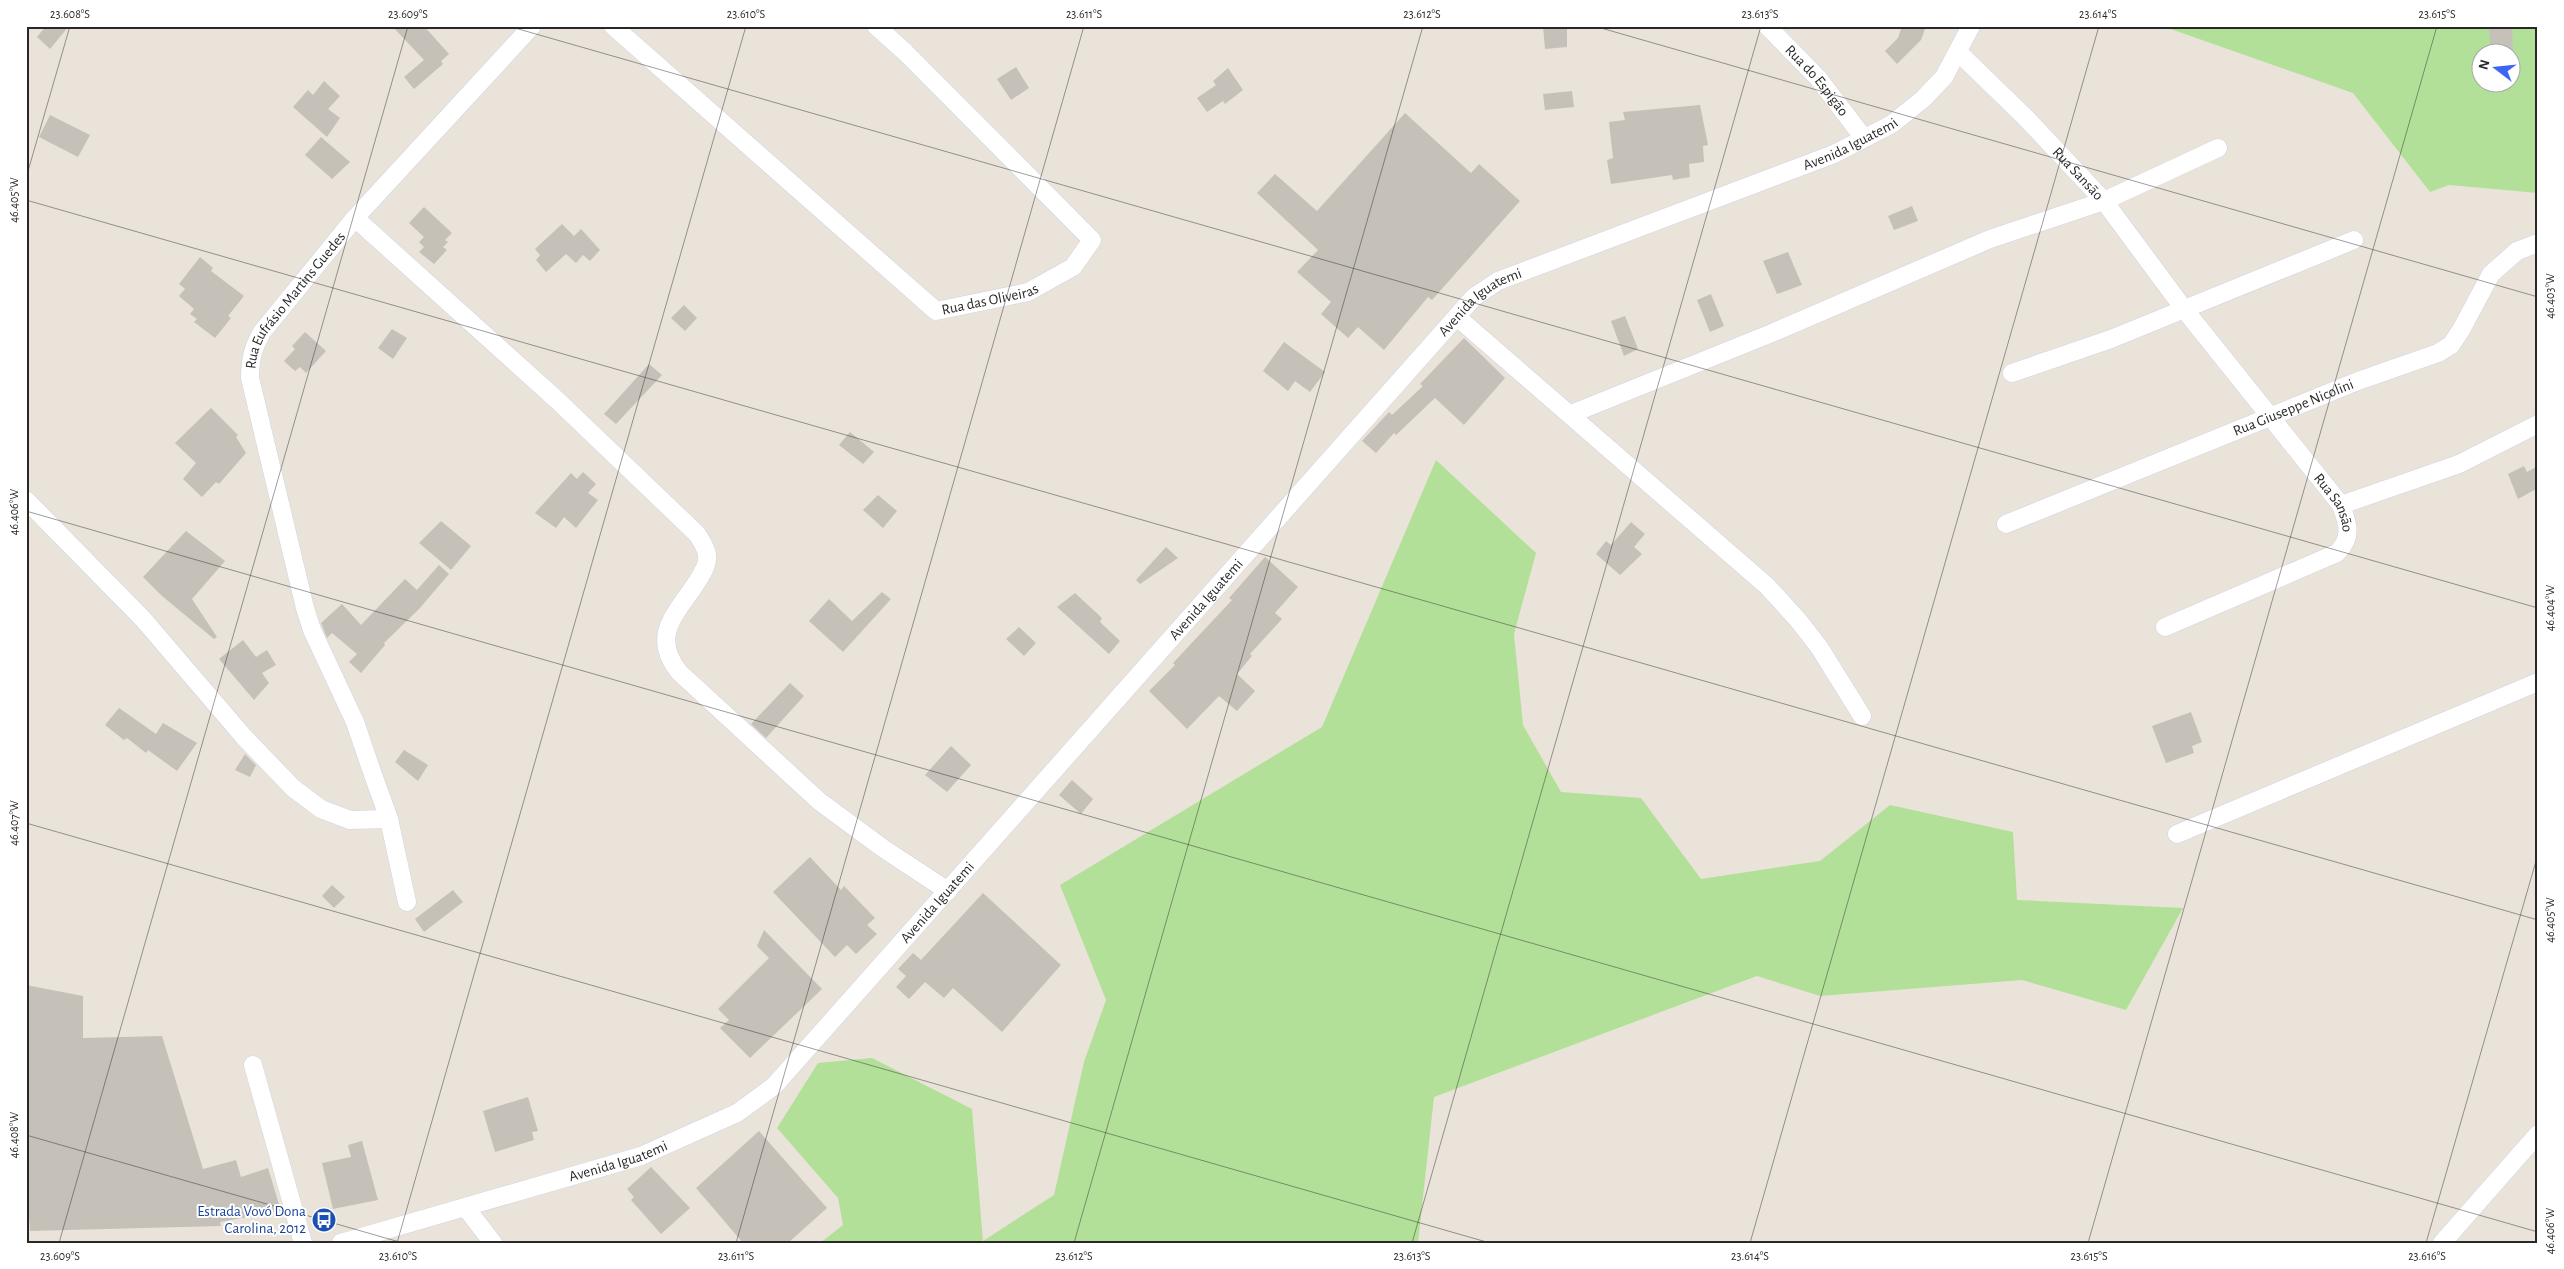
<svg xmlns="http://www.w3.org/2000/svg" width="2564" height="1269" viewBox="0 0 2564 1269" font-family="'Alegreya Sans',sans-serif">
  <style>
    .green { fill: #b3e098; fill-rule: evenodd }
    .building { fill: #c5c1b9 }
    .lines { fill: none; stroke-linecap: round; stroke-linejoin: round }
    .minor-casing { stroke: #d0d3e1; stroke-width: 19 }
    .minor { stroke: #fff; stroke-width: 18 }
    .ticks { fill: none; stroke: #282828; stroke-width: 1; stroke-opacity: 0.45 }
    .labels { text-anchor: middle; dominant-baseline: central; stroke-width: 4; stroke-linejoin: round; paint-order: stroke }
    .street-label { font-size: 15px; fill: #282828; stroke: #fff }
    .transit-label { font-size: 15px; fill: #164399; stroke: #fff; text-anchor: end }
    .neatline { fill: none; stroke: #282828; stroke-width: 2 }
    .ticks-label { font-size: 12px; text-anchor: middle; fill: #282828 }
  </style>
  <rect width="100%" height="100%" fill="#eae3da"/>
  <!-- green -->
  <g class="green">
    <path d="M 2162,26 L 2538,26 L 2538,193 L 2449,185 L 2430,192 L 2353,93 ZM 2482,52 L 2512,52 L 2512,82 L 2482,82 Z"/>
    <path d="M 1436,460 L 1536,553 L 1514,634 L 1523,725 L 1561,792 L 1641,798 L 1701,879 L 1820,861 L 1890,805 L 2013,832 L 2017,900 L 2183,908 L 2126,1010 L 2022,980 L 1820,996 L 1757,976 L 1434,1097 L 1418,1243 L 820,1243 L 843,1225 L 838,1198 L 777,1128 L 818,1063 L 872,1058 L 972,1109 L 983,1241 L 1054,1195 L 1084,1062 L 1106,1000 L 1060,885 L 1322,727 Z"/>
  </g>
  <!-- building -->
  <g class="building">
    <path d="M 46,26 L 69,26 L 50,49 L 37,37 Z"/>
    <path d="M 392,26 L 424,26 L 449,54 L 441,61 L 443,64 L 414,89 L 404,77 L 424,60 Z"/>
    <path d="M 1543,26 L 1567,26 L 1567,47 L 1545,49 Z"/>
    <path d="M 1902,26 L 1926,26 L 1921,40 L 1897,64 L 1885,51 L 1898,38 Z"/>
    <path d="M 2512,27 L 2513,52 L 2491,52 L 2489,29 Z"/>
    <path d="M 1016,67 L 1029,88 L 1011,100 L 997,79 Z"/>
    <path d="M 1228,68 L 1243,90 L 1225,104 L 1223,101 L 1207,112 L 1197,98 L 1216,85 L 1213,81 Z"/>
    <path d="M 324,81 L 340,96 L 328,109 L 340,118 L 327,137 L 293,107 L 308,90 L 313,95 Z"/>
    <path d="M 1572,91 L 1574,107 L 1545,110 L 1543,94 Z"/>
    <path d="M 1700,105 L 1708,145 L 1703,146 L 1704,162 L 1689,164 L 1690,177 L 1673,180 L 1672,175 L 1611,184 L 1607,160 L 1613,158 L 1609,122 L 1625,120 L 1623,112 Z"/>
    <path d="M 1405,113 L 1471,173 L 1479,164 L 1520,201 L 1432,300 L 1428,297 L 1384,350 L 1358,327 L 1348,338 L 1321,314 L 1331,302 L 1297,272 L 1318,250 L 1257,193 L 1275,174 L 1317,211 Z"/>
    <path d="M 50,115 L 90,135 L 78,157 L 39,137 Z"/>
    <path d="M 321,137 L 350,162 L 332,179 L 305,155 Z"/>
    <path d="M 1912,206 L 1918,221 L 1894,230 L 1888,216 Z"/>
    <path d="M 424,207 L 452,233 L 445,240 L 448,242 L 443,247 L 447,250 L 434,264 L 419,252 L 424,247 L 419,242 L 424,237 L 409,223 Z"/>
    <path d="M 562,224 L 574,236 L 581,229 L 600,250 L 590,261 L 583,255 L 576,263 L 566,254 L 546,272 L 536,260 L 540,255 L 535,249 Z"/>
    <path d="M 1788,252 L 1802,285 L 1777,294 L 1763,261 Z"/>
    <path d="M 200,257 L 213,268 L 211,271 L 244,296 L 228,316 L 231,318 L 215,338 L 194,322 L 197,319 L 190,314 L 194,309 L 179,296 L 185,289 L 179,284 Z"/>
    <path d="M 1711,294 L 1724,326 L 1710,332 L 1697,300 Z"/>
    <path d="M 684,305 L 697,318 L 685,331 L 671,318 Z"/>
    <path d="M 1625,316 L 1638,349 L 1624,356 L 1611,321 Z"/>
    <path d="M 392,329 L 407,338 L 393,359 L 378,348 Z"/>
    <path d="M 305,332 L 326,351 L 306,373 L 300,367 L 295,371 L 284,361 L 295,349 L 292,346 Z"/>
    <path d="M 1464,338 L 1505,378 L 1464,425 L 1435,398 L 1396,435 L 1394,433 L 1376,453 L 1362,441 L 1389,412 L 1392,415 L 1423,386 L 1420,384 Z"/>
    <path d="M 1284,342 L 1325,372 L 1310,392 L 1295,381 L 1288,391 L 1263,371 Z"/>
    <path d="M 649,364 L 662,375 L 616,424 L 604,414 Z"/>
    <path d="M 211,408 L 238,435 L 236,437 L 246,453 L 219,484 L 216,482 L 202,497 L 183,479 L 196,463 L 175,443 Z"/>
    <path d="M 850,432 L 874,452 L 863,464 L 839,445 Z"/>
    <path d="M 2524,466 L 2527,472 L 2538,466 L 2538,488 L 2518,499 L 2508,474 Z"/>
    <path d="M 583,472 L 596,484 L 588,493 L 598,500 L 576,528 L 564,517 L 556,528 L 535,513 L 571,473 L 577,479 Z"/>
    <path d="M 878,495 L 897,511 L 883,528 L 863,510 Z"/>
    <path d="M 441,521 L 471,546 L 451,570 L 419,543 Z"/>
    <path d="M 1631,522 L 1645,534 L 1634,547 L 1642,554 L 1620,575 L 1596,554 L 1606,541 L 1611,545 Z"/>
    <path d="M 186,531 L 225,561 L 192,599 L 217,637 L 214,639 L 162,596 L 143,577 Z"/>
    <path d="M 1166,547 L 1178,558 L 1140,584 L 1136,580 Z"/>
    <path d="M 1265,557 L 1298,587 L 1275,613 L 1282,619 L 1250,654 L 1252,656 L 1237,674 L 1255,691 L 1237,711 L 1219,696 L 1187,729 L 1149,691 L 1175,665 L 1173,663 L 1232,600 L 1229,598 Z"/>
    <path d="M 439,565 L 449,574 L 419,609 L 384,643 L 385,645 L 361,673 L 349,662 L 357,654 L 332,633 L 327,638 L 321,623 L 342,604 L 361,625 L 405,579 L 417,590 Z"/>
    <path d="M 882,592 L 891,599 L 843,652 L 809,621 L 829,599 L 852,621 Z"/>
    <path d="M 1075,593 L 1102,618 L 1100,622 L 1120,641 L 1109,654 L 1057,607 Z"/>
    <path d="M 1019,627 L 1036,643 L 1024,656 L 1006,639 Z"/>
    <path d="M 243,640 L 256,657 L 267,650 L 276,665 L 262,673 L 269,683 L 254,700 L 219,659 Z"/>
    <path d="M 790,683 L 804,696 L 766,738 L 751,724 Z"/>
    <path d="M 119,708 L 156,734 L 163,723 L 197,743 L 177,771 L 148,750 L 146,753 L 127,738 L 124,740 L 105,725 Z"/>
    <path d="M 2191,712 L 2202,742 L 2192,746 L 2194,753 L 2166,763 L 2152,726 Z"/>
    <path d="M 951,746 L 971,765 L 947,792 L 925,775 Z"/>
    <path d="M 404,750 L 428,765 L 418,781 L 395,762 Z"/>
    <path d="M 245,754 L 256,765 L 250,777 L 235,770 Z"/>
    <path d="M 1072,780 L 1093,799 L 1081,814 L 1059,795 Z"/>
    <path d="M 810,857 L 841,890 L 844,886 L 875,918 L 867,925 L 877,934 L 856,954 L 847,945 L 835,957 L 773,892 Z"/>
    <path d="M 332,885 L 345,897 L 334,908 L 322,896 Z"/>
    <path d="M 453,890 L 463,902 L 424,932 L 415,919 Z"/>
    <path d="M 983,893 L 1061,965 L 1002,1032 L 953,988 L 944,998 L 925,982 L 909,999 L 896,987 L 906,976 L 898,969 L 913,953 L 921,960 Z"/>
    <path d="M 764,930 L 822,989 L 750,1058 L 720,1028 L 729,1020 L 718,1009 L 769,958 L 757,946 Z"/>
    <path d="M 26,985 L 83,996 L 83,1038 L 162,1036 L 203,1169 L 236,1160 L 241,1177 L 268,1168 L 281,1211 L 220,1222 L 221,1226 L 30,1231 L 29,1217 L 26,1217 L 26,1196 L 29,1196 Z"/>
    <path d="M 528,1097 L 538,1131 L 532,1132 L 534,1140 L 495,1152 L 483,1111 Z"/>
    <path d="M 759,1131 L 827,1208 L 788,1243 L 743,1243 L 696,1188 Z"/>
    <path d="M 362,1141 L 378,1200 L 333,1209 L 322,1163 L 351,1157 L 348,1145 Z"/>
    <path d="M 651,1167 L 690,1208 L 661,1234 L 631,1200 L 634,1197 L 627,1189 Z"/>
  </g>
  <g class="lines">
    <defs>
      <g id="minor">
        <path id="s1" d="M 613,26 L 936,311 L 1028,292 L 1073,267 L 1092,240 L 905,52 L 876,26"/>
        <path id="s2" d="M 1767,26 L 1818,78 L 1863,137"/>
        <path id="s3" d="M 1958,52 L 2026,118 L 2104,201 L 2184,309 L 2341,505 C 2348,524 2353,537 2337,553 L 2165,627"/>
        <path d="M 355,218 L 557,400 L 697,534 C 701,541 706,547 707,555 C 708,564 704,570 700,577 C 680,611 648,633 679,672 L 819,801 L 884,849 L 948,891"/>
        <path d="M 1457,317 L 1767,586 L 1798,620 L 1819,647 L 1862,716"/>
        <path d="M 2012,373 L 2111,339 L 2354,240"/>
        <path d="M 1571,414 L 1772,333 L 1990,239 L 2104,201 L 2218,148"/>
        <path d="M 26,500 L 143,619 L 244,737 L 293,788 L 321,809 L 350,820 L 389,819"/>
        <path d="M 2341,505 L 2459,464 L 2538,424"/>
        <path id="s4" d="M 2006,524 L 2358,381 L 2438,353 L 2451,345 L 2461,330 L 2491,274 L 2517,251 L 2538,243"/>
        <path d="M 2177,834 L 2538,682"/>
        <path id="s5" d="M 407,902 L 389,819 L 371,769 L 355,722 L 312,630 L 305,608 L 250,378 C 250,360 253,347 262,332 L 355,218 L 532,26"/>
        <path d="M 253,1065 L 303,1243"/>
        <path d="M 466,1208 L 493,1243"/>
        <path id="s6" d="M 341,1243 L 641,1156 L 737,1113 L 774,1086 L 1474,297 L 1498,281 L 1834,154 L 1892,124 L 1923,99 L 1944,77 L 1971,26"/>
        <path d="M 2442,1243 L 2538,1134"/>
      </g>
    </defs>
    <!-- minor casing -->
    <use href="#minor" class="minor-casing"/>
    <!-- minor -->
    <use href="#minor" class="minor"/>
  </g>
  <!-- ticks -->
  <path class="ticks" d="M 508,26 L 2538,608M 1594,26 L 2538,297M 26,178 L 70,26M 26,200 L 2538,920M 26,511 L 2538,1232M 26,823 L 1490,1243M 26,1135 L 403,1243M 59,1243 L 408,26M 397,1243 L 746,26M 736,1243 L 1084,26M 1074,1243 L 1423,26M 1412,1243 L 1761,26M 1750,1243 L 2099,26M 2088,1243 L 2437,26M 2426,1243 L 2538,854"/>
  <!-- icons -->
  <defs>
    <symbol id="bus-disc" viewBox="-11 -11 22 22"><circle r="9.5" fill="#1a4fb4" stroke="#fff"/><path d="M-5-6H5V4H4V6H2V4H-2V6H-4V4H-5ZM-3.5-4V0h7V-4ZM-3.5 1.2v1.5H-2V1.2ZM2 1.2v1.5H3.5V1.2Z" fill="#fff"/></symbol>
  </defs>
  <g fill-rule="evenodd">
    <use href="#bus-disc" x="310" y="1206" width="28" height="28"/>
  </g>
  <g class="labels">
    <!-- street labels -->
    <g class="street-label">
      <text stroke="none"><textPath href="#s2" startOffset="74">Rua do Espigão</textPath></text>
      <text stroke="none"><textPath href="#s6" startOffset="1925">Avenida Iguatemi</textPath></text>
      <text stroke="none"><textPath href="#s3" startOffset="171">Rua Sansão</textPath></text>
      <text stroke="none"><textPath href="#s1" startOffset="486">Rua das Oliveiras</textPath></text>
      <text stroke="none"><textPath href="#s5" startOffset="641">Rua Eufrásio Martins Guedes</textPath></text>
      <text stroke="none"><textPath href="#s6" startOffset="1520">Avenida Iguatemi</textPath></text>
      <text stroke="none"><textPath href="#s4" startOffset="310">Rua Giuseppe Nicolini</textPath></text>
      <text stroke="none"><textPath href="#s3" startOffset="589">Rua Sansão</textPath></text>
      <text stroke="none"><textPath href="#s6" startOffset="1114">Avenida Iguatemi</textPath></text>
      <text stroke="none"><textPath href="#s6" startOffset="709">Avenida Iguatemi</textPath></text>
      <text stroke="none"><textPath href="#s6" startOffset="289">Avenida Iguatemi</textPath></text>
    </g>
    <!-- transit labels -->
    <g class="transit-label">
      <text x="306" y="1211">Estrada Vovó Dona<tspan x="306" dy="17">Carolina, 2012</tspan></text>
    </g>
  </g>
  <!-- border -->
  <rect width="2564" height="1269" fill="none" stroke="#ffffff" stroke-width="55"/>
  <!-- north arrow -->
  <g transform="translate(2496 68) rotate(286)"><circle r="24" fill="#ffffff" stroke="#a9a9a9"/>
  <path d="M0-4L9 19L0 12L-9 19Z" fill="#3e66f4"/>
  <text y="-8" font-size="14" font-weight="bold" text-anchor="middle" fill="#282828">N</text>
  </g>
  <rect x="28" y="28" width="2508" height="1214" class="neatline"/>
  <g class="ticks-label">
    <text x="70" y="18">23.608°S</text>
    <text x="408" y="18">23.609°S</text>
    <text x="746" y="18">23.610°S</text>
    <text x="1084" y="18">23.611°S</text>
    <text x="1422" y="18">23.612°S</text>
    <text x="1760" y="18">23.613°S</text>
    <text x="2098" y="18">23.614°S</text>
    <text x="2437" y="18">23.615°S</text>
    <text transform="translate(14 200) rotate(-90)" y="4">46.405°W</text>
    <text transform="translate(2550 296) rotate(-90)" y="4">46.403°W</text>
    <text transform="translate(14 512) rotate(-90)" y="4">46.406°W</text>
    <text transform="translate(2550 608) rotate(-90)" y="4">46.404°W</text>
    <text transform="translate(14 823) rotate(-90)" y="4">46.407°W</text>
    <text transform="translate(2550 920) rotate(-90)" y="4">46.405°W</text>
    <text transform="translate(14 1135) rotate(-90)" y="4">46.408°W</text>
    <text transform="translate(2550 1231) rotate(-90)" y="4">46.406°W</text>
    <text x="60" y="1260">23.609°S</text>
    <text x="398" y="1260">23.610°S</text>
    <text x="736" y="1260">23.611°S</text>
    <text x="1074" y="1260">23.612°S</text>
    <text x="1412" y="1260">23.613°S</text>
    <text x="1750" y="1260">23.614°S</text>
    <text x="2089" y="1260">23.615°S</text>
    <text x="2427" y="1260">23.616°S</text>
  </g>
</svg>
